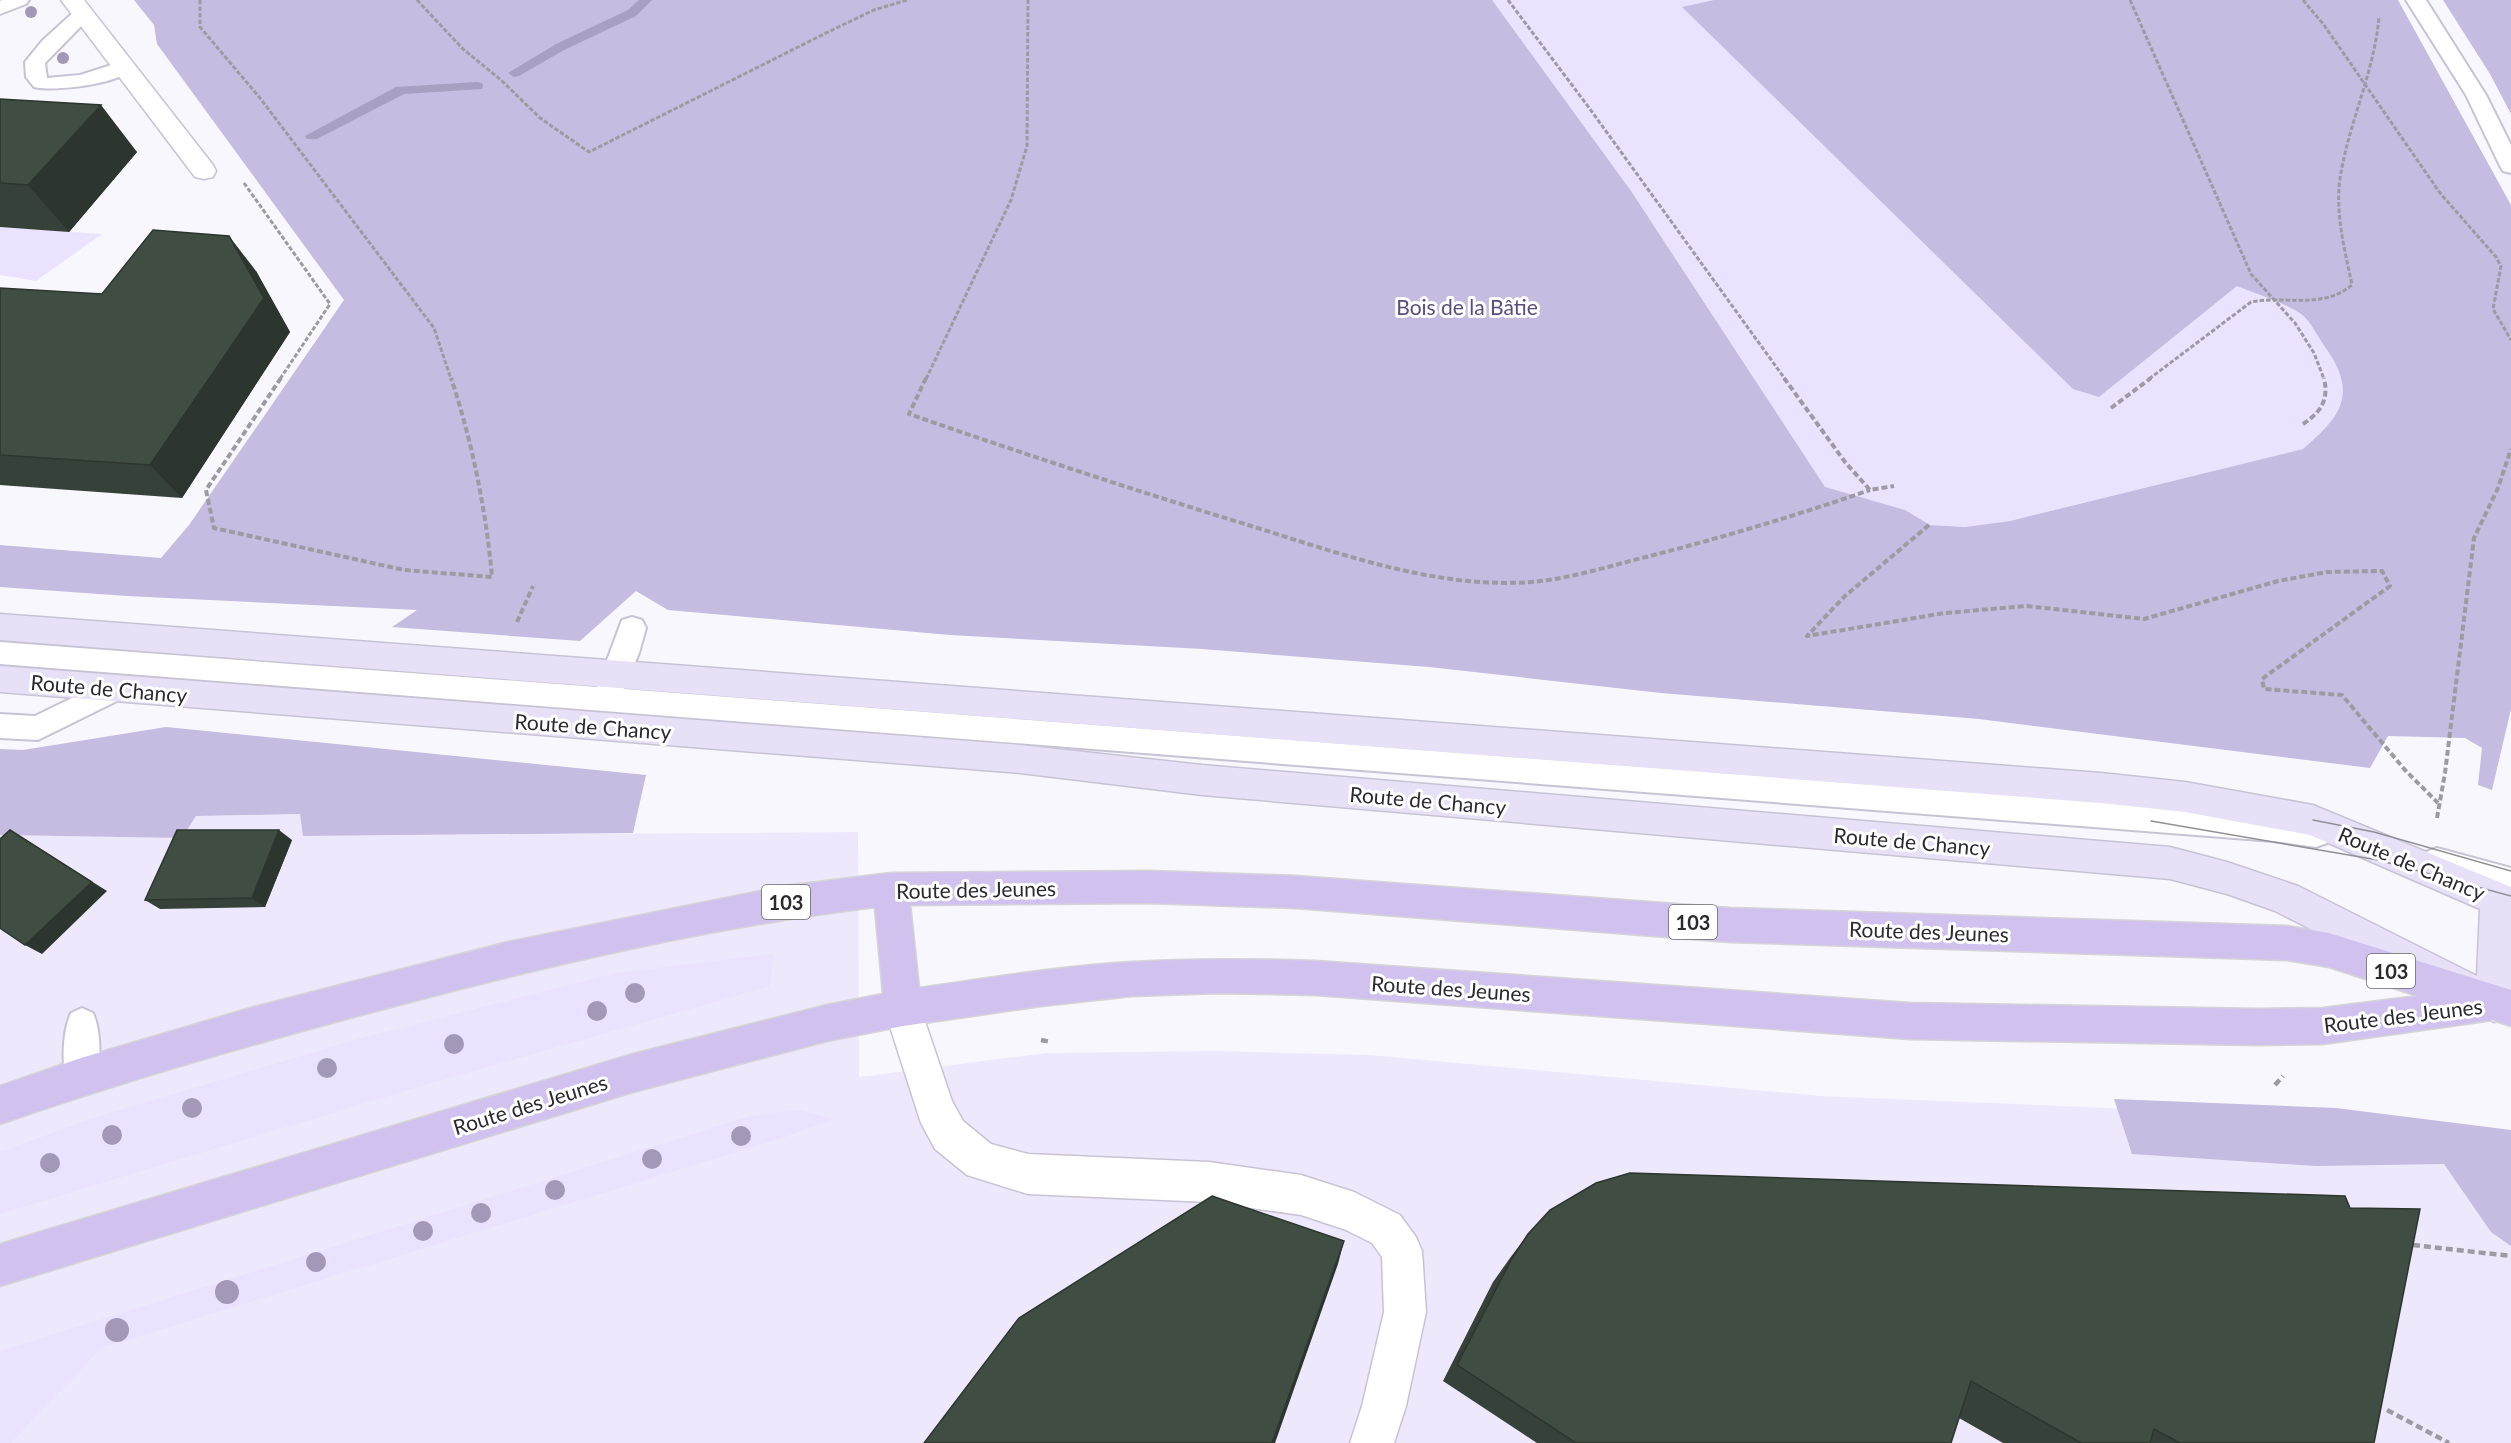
<svg xmlns="http://www.w3.org/2000/svg" width="2511" height="1443" viewBox="0 0 2511 1443" font-family="Lato,sans-serif">
  <style>
    .built { fill: #eee8fc }
    .green { fill: #ebe2ff }
    .forest { fill: #c6bbe0 }
    .lines { fill: none; stroke-linecap: round; stroke-linejoin: round }
    .stream { fill: #a99fc2; fill-rule: evenodd }
    .service-casing { stroke: #c8c3d4; stroke-width: 4 }
    .minor-casing { stroke: #c8c3d4; stroke-width: 3 }
    .secondary-casing { stroke: #c8c3d4; stroke-width: 3 }
    .primary-casing { stroke: #d5d4d6; stroke-width: 3 }
    .path-far2 { stroke: #9d9ba1; stroke-width: 3; stroke-dasharray: 4.5 2; stroke-linecap: butt }
    .path-far1 { stroke: #9d9ba1; stroke-width: 4; stroke-dasharray: 6 3; stroke-linecap: butt }
    .path { stroke: #9d9ba1; stroke-width: 4.5; stroke-dasharray: 7 4; stroke-linecap: butt }
    .service { fill: #fff; fill-rule: evenodd }
    .minor { fill: #fff; fill-rule: evenodd }
    .secondary { fill: #e8e0f7; fill-rule: evenodd }
    .primary { fill: #d0c1ef; fill-rule: evenodd }
    .tram { stroke: #929096; stroke-width: 1.5 }
    .tree { fill: #a398b7 }
    .wall { fill: #364239 }
    .shaded-wall { fill: #2c362e }
    .building { fill: #3f4d42; stroke: #2c362e; stroke-width: 1.5 }
    .labels { text-anchor: middle; dominant-baseline: central; stroke-width: 6; stroke-linejoin: round; paint-order: stroke }
    .shield { fill: #fff; stroke: #6b6a6e; stroke-width: 1.5 }
    .shield-label { font-size: 20px; font-weight: bold; fill: #2c2a30 }
    .park-label { font-size: 21px; fill: #5c4b7d; stroke: #fff }
    .street-label { font-size: 21px; fill: #2c2a30; stroke: #fff }
  </style>
  <rect width="100%" height="100%" fill="#f9f7fe"/>
  <!-- built -->
  <path class="built" d="M 300,814 L 304,836 L 858,832 L 859,1077 L 1046,1053 L 1215,1051 L 1370,1055 L 1821,1096 L 2230,1113 L 2511,1133 L 2511,1443 L 0,1443 L 0,835 L 182,838 L 196,816 Z"/>
  <!-- green -->
  <g class="green">
    <path d="M 372,0 L 2248,0 L 2338,204 L 2350,438 L 2010,521 L 1965,527 L 1929,525 Z"/>
    <path d="M 0,227 L 102,234 L 36,281 L 0,275 Z"/>
    <path d="M 773,954 L 770,986 L 425,1085 L 0,1214 L 0,1152 L 96,1117 L 365,1037 L 616,973 Z"/>
    <path d="M 798,1110 L 834,1119 L 785,1137 L 101,1348 L 11,1443 L 0,1443 L 0,1351 L 750,1116 Z"/>
  </g>
  <!-- forest -->
  <g class="forest">
    <path d="M 134,0 L 1492,0 L 1631,191 L 1825,487 L 1905,510 L 1930,525 L 1965,527 L 2010,521 L 2303,449 C 2344,415 2358,391 2323,344 C 2317,335 2310,320 2301,314 C 2290,305 2252,292 2237,286 L 2099,397 L 2073,389 L 1682,7 L 1714,0 L 2398,0 L 2511,205 L 2511,709 L 2492,790 L 2478,785 L 2482,748 L 2465,738 L 2388,736 L 2370,768 L 1979,719 L 1661,693 L 1429,667 L 1202,649 L 950,635 L 668,610 L 636,591 L 580,641 L 392,627 L 417,610 L 127,596 L 0,587 L 0,545 L 161,558 L 189,525 L 344,300 L 157,44 L 154,25 Z"/>
    <path d="M 2443,0 L 2511,0 L 2511,114 L 2490,74 Z"/>
    <path d="M 166,727 L 646,775 L 633,833 L 303,836 L 300,814 L 196,816 L 182,838 L 0,835 L 0,749 L 23,750 Z"/>
    <path d="M 2114,1099 L 2336,1108 L 2511,1130 L 2511,1246 L 2491,1232 L 2444,1164 L 2316,1166 L 2132,1154 Z"/>
  </g>
  <g class="lines">
    <!-- stream -->
    <g class="stream">
      <path d="M 639,0 L 652,0 L 636,16 L 564,50 L 519,76 L 514,77 L 508,73 L 556,44 L 628,10 Z"/>
      <path d="M 477,82 L 482,83 L 483,86 L 482,89 L 404,94 L 317,139 L 307,139 L 305,136 L 396,87 Z"/>
    </g>
    <defs>
      <g id="service">
        <path d="M 2,0 L 29,0 L 26,4 L 0,14 L 0,1 Z"/>
        <path d="M 2406,0 L 2426,0 L 2486,95 L 2511,145 L 2511,173 L 2503,171 L 2500,166 L 2466,95 Z"/>
        <path d="M 83,8 L 90,10 L 93,14 L 45,63 L 47,78 L 80,75 L 124,61 L 131,63 L 134,67 C 122,84 54,92 34,87 L 26,77 L 25,62 L 42,41 L 76,10 Z"/>
        <path d="M 632,617 L 642,620 L 646,628 L 639,653 L 624,689 L 2273,815 L 2316,821 L 2327,825 L 2331,834 L 2327,843 L 2316,847 L 2273,841 L 0,664 L 0,642 L 597,687 L 622,620 Z"/>
        <path d="M 115,677 L 125,681 L 129,689 L 125,697 L 38,740 L 0,738 L 0,714 L 35,716 Z"/>
        <path d="M 2437,848 L 2511,868 L 2511,896 L 2426,872 L 2422,862 L 2426,852 Z"/>
        <path d="M 82,1008 L 93,1013 C 102,1033 101,1068 93,1088 L 81,1093 L 69,1088 C 61,1068 62,1033 71,1013 Z"/>
      </g>
      <g id="minor">
        <path d="M 61,0 L 84,0 L 213,165 L 216,171 L 213,177 L 204,179 L 195,177 Z"/>
        <path d="M 903,990 L 916,995 L 952,1101 L 963,1121 L 991,1144 L 1028,1154 L 1209,1162 L 1301,1175 L 1354,1192 L 1400,1215 L 1416,1237 L 1422,1251 L 1426,1312 L 1406,1406 L 1394,1443 L 1350,1443 L 1362,1406 L 1384,1312 L 1382,1257 L 1372,1243 L 1346,1230 L 1301,1215 L 1209,1202 L 1028,1194 L 967,1175 L 935,1149 L 921,1123 L 884,1008 L 890,995 Z"/>
      </g>
      <path id="secondary" d="M 0,614 L 2101,773 L 2185,782 L 2313,805 L 2511,887 L 2511,1008 L 2507,1017 L 2494,1022 L 2275,911 L 2227,894 L 2170,879 L 1202,795 L 1020,773 L 0,692 L 0,666 L 1020,745 L 1202,765 L 2170,847 L 2227,862 L 2298,886 L 2477,976 L 2480,909 L 2310,835 L 2185,812 L 2101,803 L 0,640 Z"/>
      <path id="primary" d="M 1150,871 L 1296,876 L 1730,908 L 2287,926 L 2329,933 L 2511,990 L 2511,1026 L 2493,1020 L 2323,1044 L 2258,1045 L 1910,1039 L 1316,995 L 1218,993 L 1132,996 L 1041,1006 L 903,1026 L 827,1041 L 633,1092 L 0,1286 L 0,1244 L 633,1054 L 827,1005 L 883,994 L 875,907 C 713,927 553,964 395,1006 C 262,1041 130,1079 0,1124 L 0,1086 L 81,1058 L 254,1007 L 508,942 L 785,886 L 891,873 ZM 1150,903 L 1296,908 L 1730,942 L 2287,960 L 2329,967 L 2418,996 L 2323,1008 L 2258,1009 L 1910,1003 L 1316,961 C 1255,959 1194,958 1133,962 C 1061,966 990,978 919,988 L 910,905 Z"/>
    </defs>
    <!-- service casing -->
    <use href="#service" class="service-casing"/>
    <!-- minor casing -->
    <use href="#minor" class="minor-casing"/>
    <!-- secondary casing -->
    <use href="#secondary" class="secondary-casing"/>
    <!-- primary casing -->
    <use href="#primary" class="primary-casing"/>
    <!-- path-far2 -->
    <g class="path-far2">
      <path d="M 200,0 L 200,27 L 260,98 L 434,328 L 451,379"/>
      <path d="M 417,0 L 463,49 L 501,80 L 540,118 L 589,152 L 830,31 L 874,10 L 907,0"/>
      <path d="M 1508,0 L 1590,109 L 1785,379"/>
      <path d="M 2130,0 L 2251,274 L 2295,323 L 2314,353 L 2324,379"/>
      <path d="M 2303,0 L 2324,25 L 2440,193 L 2496,257 L 2501,266 L 2493,309 L 2511,340"/>
      <path d="M 244,183 L 330,304 L 280,379"/>
      <path d="M 926,379 L 1011,200 L 1027,146 L 1028,0"/>
      <path d="M 2149,379 L 2251,302 C 2286,295 2322,310 2352,285 C 2345,251 2335,214 2340,179 C 2348,124 2374,74 2379,17"/>
    </g>
    <!-- path-far1 -->
    <g class="path-far1">
      <path d="M 281,378 L 206,490 L 214,528 L 404,570 L 492,577 C 486,510 472,441 451,378"/>
      <path d="M 926,378 L 909,414 C 1021,453 1134,490 1248,525 C 1339,553 1434,589 1531,582 C 1566,579 1600,569 1634,560 C 1714,540 1792,517 1870,490"/>
      <path d="M 1784,378 L 1845,462 L 1870,490 L 1894,486"/>
      <path d="M 2111,408 L 2151,378"/>
      <path d="M 2303,424 C 2321,412 2329,400 2324,378"/>
      <path d="M 1929,525 L 1845,596 L 1807,636 L 1945,613 L 2027,606 L 2144,619 L 2278,581 L 2327,572 L 2382,571 L 2390,586 L 2262,679 L 2264,689 L 2342,695 L 2405,770 L 2438,803"/>
      <path d="M 517,622 L 533,586"/>
      <path d="M 2437,818 L 2445,773 L 2474,538 L 2498,488 L 2511,449"/>
    </g>
    <!-- path -->
    <g class="path">
      <path d="M 1041,1040 L 1051,1042"/>
      <path d="M 2275,1085 L 2283,1076"/>
      <path d="M 2413,1245 L 2511,1256"/>
      <path d="M 2387,1410 L 2449,1443"/>
    </g>
    <!-- service -->
    <use href="#service" class="service"/>
    <!-- minor -->
    <use href="#minor" class="minor"/>
    <!-- secondary -->
    <use href="#secondary" class="secondary"/>
    <!-- primary -->
    <use href="#primary" class="primary"/>
    <!-- tram -->
    <g class="tram">
      <path d="M 2313,820 L 2374,832 L 2511,871"/>
      <path d="M 2151,821 L 2378,860 L 2511,896"/>
    </g>
  </g>
  <!-- trees -->
  <g class="tree">
    <circle cx="31" cy="12" r="6"/>
    <circle cx="63" cy="58" r="6"/>
    <circle cx="635" cy="993" r="10"/>
    <circle cx="597" cy="1011" r="10"/>
    <circle cx="454" cy="1044" r="10"/>
    <circle cx="327" cy="1068" r="10"/>
    <circle cx="192" cy="1108" r="10"/>
    <circle cx="112" cy="1135" r="10"/>
    <circle cx="741" cy="1136" r="10"/>
    <circle cx="652" cy="1159" r="10"/>
    <circle cx="50" cy="1163" r="10"/>
    <circle cx="555" cy="1190" r="10"/>
    <circle cx="481" cy="1213" r="10"/>
    <circle cx="423" cy="1231" r="10"/>
    <circle cx="316" cy="1262" r="10"/>
    <circle cx="227" cy="1292" r="12"/>
    <circle cx="117" cy="1330" r="12"/>
  </g>
  <!-- wall -->
  <g class="wall">
    <path d="M 0,99 L 137,152 L 69,232 L 0,227 Z"/>
    <path d="M 256,271 L 290,332 L 182,498 L 0,485 L 0,288 L 102,294 Z"/>
    <path d="M 292,840 L 265,907 L 160,909 L 145,900 Z"/>
    <path d="M 1528,1234 L 2374,1443 L 2003,1443 L 1959,1418 L 1951,1443 L 1537,1443 L 1443,1381 L 1493,1282 L 1510,1258 Z"/>
  </g>
  <!-- shaded-wall -->
  <g class="shaded-wall">
    <path d="M 101,105 L 137,152 L 69,232 L 28,185 Z"/>
    <path d="M 229,236 L 256,271 L 290,332 L 182,498 L 150,465 Z"/>
    <path d="M 10,830 L 107,891 L 42,954 L 25,945 Z"/>
    <path d="M 279,830 L 292,840 L 265,907 L 252,898 Z"/>
    <path d="M 1344,1241 L 1338,1264 L 1275,1443 L 1272,1443 Z"/>
  </g>
  <!-- building -->
  <g class="building">
    <path d="M 0,99 L 101,105 L 28,185 L 0,183 Z"/>
    <path d="M 153,230 L 229,236 L 264,298 L 150,465 L 0,455 L 0,288 L 102,294 Z"/>
    <path d="M 10,830 L 92,882 L 25,945 L 0,928 L 0,839 Z"/>
    <path d="M 177,830 L 279,830 L 252,898 L 145,900 Z"/>
    <path d="M 1630,1173 L 2345,1196 L 2350,1208 L 2420,1209 L 2374,1443 L 2180,1443 L 2154,1429 L 2150,1443 L 2081,1443 L 1971,1381 L 1951,1443 L 1576,1443 L 1457,1365 L 1511,1260 L 1528,1234 L 1550,1210 L 1596,1183 Z"/>
    <path d="M 1212,1196 L 1344,1241 L 1272,1443 L 924,1443 L 1019,1318 Z"/>
  </g>
  <g class="labels">
    <!-- shield labels -->
    <g class="shield">
      <rect x="762" y="885" width="48" height="34" rx="4.5"/>
      <rect x="1669" y="905" width="48" height="34" rx="4.5"/>
      <rect x="2367" y="954" width="48" height="34" rx="4.5"/>
    </g>
    <g class="shield-label">
      <text x="786" y="902">103</text>
      <text x="1693" y="922">103</text>
      <text x="2391" y="971">103</text>
    </g>
    <!-- park labels -->
    <g class="park-label">
      <text x="1467" y="306">Bois de la Bâtie</text>
    </g>
    <!-- street labels -->
    <g class="street-label">
      <text transform="translate(109 688) rotate(5)">Route de Chancy</text>
      <text transform="translate(593 726) rotate(4)">Route de Chancy</text>
      <text transform="translate(1428 800) rotate(5)">Route de Chancy</text>
      <text transform="translate(1912 841) rotate(5)">Route de Chancy</text>
      <text transform="translate(2412 863) rotate(23)">Route de Chancy</text>
      <text transform="translate(976 889) rotate(-1)">Route des Jeunes</text>
      <text transform="translate(1929 931) rotate(2)">Route des Jeunes</text>
      <text transform="translate(1451 988) rotate(4)">Route des Jeunes</text>
      <text transform="translate(2403 1015) rotate(-7)">Route des Jeunes</text>
      <text transform="translate(530 1104) rotate(-17)">Route des Jeunes</text>
    </g>
  </g>
</svg>
